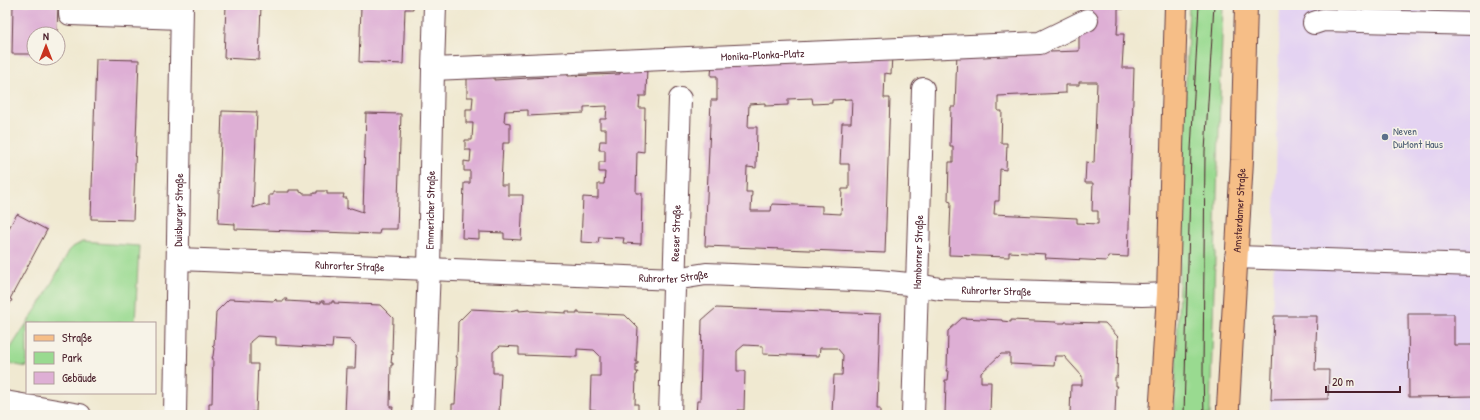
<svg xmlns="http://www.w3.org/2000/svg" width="1480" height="420" viewBox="0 0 1480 420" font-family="'Patrick Hand',sans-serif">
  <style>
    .built { fill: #e4d3f2 }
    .green { fill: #99da90; stroke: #727c5e }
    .building { fill: #deafd5; fill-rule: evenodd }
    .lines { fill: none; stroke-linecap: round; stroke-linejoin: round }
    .minor-casing { stroke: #633d44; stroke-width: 24 }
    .major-casing { stroke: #633d44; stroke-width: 24 }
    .minor { stroke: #fff; stroke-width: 22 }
    .major { stroke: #f6be87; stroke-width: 22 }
    .tram { stroke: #4a1f2b; stroke-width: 1 }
    .service-dot { fill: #5c6f8a; stroke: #f7f3e8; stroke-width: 1.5 }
    .labels { text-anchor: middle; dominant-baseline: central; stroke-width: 3; stroke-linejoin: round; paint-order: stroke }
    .street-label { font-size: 11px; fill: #4a1f2b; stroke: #f7f3e8 }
    .service-label { font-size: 11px; fill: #4e5e75; stroke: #f7f3e8; text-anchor: start }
  </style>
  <rect width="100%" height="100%" fill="#f7f3e8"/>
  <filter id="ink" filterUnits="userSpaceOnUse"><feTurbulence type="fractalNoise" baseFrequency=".025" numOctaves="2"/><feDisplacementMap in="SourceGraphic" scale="8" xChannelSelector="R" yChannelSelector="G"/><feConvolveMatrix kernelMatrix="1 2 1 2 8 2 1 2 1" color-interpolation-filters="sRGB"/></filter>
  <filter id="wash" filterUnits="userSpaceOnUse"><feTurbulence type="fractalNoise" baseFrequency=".012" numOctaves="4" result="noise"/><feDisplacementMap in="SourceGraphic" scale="16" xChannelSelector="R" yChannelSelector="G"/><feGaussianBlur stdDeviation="0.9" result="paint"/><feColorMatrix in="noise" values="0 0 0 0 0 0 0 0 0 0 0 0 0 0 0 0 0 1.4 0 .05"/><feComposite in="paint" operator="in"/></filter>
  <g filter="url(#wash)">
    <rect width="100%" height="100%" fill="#f0e9d1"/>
    <!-- built -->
    <path class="built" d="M 1280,5 L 1475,5 L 1475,415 L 1270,415 Z"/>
    <!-- green -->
    <g class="green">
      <path d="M 1189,5 L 1223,5 L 1210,415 L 1173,415 L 1177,352 L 1183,154 Z"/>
      <path d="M 82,242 L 139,246 L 135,323 L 27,323 L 43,299 L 69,251 L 73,247 Z"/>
      <path d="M 27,323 L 27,367 C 18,365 4,365 8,352 Z"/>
    </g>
    <g id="blocks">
      <!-- building -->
      <g class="building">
        <path d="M 13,5 L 58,5 L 57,34 L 34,34 L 34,54 L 12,54 Z"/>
        <path d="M 226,5 L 261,5 L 259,60 L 224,58 Z"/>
        <path d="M 358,5 L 413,5 L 413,9 L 405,9 L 403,64 L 359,62 L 361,7 L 358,7 Z"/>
        <path d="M 1080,5 L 1125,5 L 1124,9 L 1118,9 L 1118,21 L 1117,34 L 1124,34 L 1122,68 L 1134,68 L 1128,257 L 1108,256 L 1107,261 L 1045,258 L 1046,254 L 1009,252 L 1009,257 L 949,255 L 951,202 L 948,201 L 949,162 L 953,162 L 953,146 L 950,146 L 951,107 L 955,107 L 957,52 L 1050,48 L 1050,52 L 1079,51 L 1079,29 L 1088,10 L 1080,11 ZM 1079,82 L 1097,82 L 1094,163 L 1086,162 L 1085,183 L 1093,183 L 1092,211 L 1098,211 L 1098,224 L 1077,223 L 1077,218 L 994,214 L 995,201 L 999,201 L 1000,169 L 1006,170 L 1007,143 L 1001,143 L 1002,111 L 998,111 L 998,96 L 1066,93 L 1066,85 L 1079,85 Z"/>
        <path d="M 892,55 L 891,74 L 885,73 L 884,98 L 890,98 L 885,253 L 705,246 L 711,100 L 717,100 L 717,76 L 711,76 L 712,63 ZM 812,98 L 813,104 L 832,103 L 832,100 L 852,99 L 851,123 L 842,123 L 840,164 L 849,164 L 849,189 L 842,189 L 841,214 L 822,213 L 822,206 L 772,204 L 771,211 L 751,211 L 752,192 L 746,192 L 747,167 L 756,168 L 757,127 L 748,127 L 749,104 L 765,103 L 765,106 L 788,105 L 788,99 Z"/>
        <path d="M 96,59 L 139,60 L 133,220 L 91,219 Z"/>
        <path d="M 647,66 L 646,96 L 640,96 L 639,108 L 645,108 L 644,152 L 637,151 L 636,193 L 642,193 L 641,244 L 623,243 L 624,238 L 599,237 L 598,243 L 581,242 L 583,197 L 598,198 L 598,184 L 604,184 L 605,172 L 599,172 L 599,162 L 605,162 L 605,150 L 599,150 L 600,141 L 606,141 L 606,129 L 600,129 L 600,119 L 606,119 L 607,106 L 584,107 L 584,113 L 528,116 L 528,110 L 505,111 L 504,122 L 510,123 L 510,143 L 503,143 L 501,185 L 508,185 L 508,195 L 523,195 L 521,240 L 504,239 L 504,233 L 479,232 L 479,239 L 462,238 L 464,183 L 470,183 L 470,171 L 464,171 L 464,161 L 470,162 L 471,150 L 465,150 L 465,140 L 472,140 L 473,123 L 466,123 L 466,109 L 472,109 L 473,97 L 467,97 L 467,74 L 494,73 L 494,80 L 547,77 L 547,70 L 567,69 L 568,76 L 620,74 L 620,67 Z"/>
        <path d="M 222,111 L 257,112 L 253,208 L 265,204 L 266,206 L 269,206 L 269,195 L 273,195 L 273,192 L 289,192 L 289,190 L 300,190 L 300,192 L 303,193 L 303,194 L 314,194 L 314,193 L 317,193 L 317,191 L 327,191 L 327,194 L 344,194 L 343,198 L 347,198 L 347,209 L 351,208 L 363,212 L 366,113 L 401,114 L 397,229 L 380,229 L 379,234 L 235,229 L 235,224 L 218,223 Z"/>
        <path d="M 17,214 L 47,230 L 10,299 L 12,300 L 6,310 L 5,309 L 5,235 Z"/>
        <path d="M 229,299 L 274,301 L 276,299 L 276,301 L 284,301 L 284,299 L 287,299 L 286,301 L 321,303 L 321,301 L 324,301 L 324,303 L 332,303 L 332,301 L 334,301 L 334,303 L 380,305 L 393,318 L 392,352 L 393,352 L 393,355 L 392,354 L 391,363 L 393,363 L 393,365 L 391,365 L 390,407 L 393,407 L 392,415 L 350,415 L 350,413 L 345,413 L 347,368 L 355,368 L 356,346 L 350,340 L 333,339 L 332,348 L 276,345 L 276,337 L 257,336 L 250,342 L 250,364 L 258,364 L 256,412 L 251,412 L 250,415 L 209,415 L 209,403 L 212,403 L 213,358 L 212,358 L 213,356 L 214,348 L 212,346 L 214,346 L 216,312 Z"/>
        <path d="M 716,308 L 880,314 L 877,408 L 880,408 L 880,415 L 838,415 L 838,413 L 832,413 L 834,375 L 842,375 L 843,355 L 837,348 L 820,348 L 819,356 L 763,354 L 763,346 L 744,345 L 737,351 L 737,371 L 745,371 L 744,410 L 738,410 L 738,415 L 696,415 L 697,401 L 700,401 L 702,320 Z"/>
        <path d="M 471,309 L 509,311 L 519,309 L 519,311 L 530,310 L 530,311 L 566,313 L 566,311 L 569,311 L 569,313 L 577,313 L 577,311 L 579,311 L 579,313 L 625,315 L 638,328 L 636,362 L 638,362 L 638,364 L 636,364 L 636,372 L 638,372 L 637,375 L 636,375 L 635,404 L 638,404 L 638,415 L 596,415 L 596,410 L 590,409 L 591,376 L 600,376 L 600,356 L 594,350 L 577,349 L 577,357 L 519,355 L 519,347 L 500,346 L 493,352 L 493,373 L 501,373 L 499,413 L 494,413 L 494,415 L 452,415 L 452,404 L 455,404 L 457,368 L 455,368 L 457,366 L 457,357 L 455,357 L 456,355 L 457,355 L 458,322 Z"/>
        <path d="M 1408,314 L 1454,314 L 1454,345 L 1475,345 L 1475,396 L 1409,397 Z"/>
        <path d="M 1274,316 L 1317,316 L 1315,370 L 1329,370 L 1328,399 L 1271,400 Z"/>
        <path d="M 962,318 L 1002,320 L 1002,321 L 1011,322 L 1011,320 L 1056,322 L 1056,323 L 1065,323 L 1065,322 L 1105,323 L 1118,337 L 1117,376 L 1118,377 L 1115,377 L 1115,386 L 1117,386 L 1116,388 L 1115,415 L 1070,415 L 1071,385 L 1082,385 L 1082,376 L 1064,356 L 1055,356 L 1054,366 L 1010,364 L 1010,354 L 1001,354 L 981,373 L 981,382 L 991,382 L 990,415 L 945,415 L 946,382 L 945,382 L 945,380 L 948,380 L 949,371 L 946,371 L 947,369 L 948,331 Z"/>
      </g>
    </g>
  </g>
  <g filter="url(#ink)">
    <use href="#blocks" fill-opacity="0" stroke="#633d44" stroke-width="1"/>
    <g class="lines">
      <defs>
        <g id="minor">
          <path d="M 70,5 L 70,14 L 181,18"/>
          <path d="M 1314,23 L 1323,20 L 1475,24"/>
          <path id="s1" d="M 433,69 L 1040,43 L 1087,20"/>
          <path d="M 1236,257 L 1475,265"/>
          <path id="s2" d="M 178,259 L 675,279 L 706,274 L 879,281 L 918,285 L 940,289 L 1142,295 L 1168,294"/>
          <path d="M 5,402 L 80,415"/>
          <path id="s3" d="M 175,415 L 182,5"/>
          <path id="s4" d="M 423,415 L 429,269 L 433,69 L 435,5"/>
          <path id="s5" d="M 670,415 L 680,99"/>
          <path id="s6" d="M 913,415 L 923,89"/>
        </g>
        <g id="major">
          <path d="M 1160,415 L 1168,294 L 1176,5"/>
          <path id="s7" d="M 1228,415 L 1228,407 L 1242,160 L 1246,5"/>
        </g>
      </defs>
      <!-- minor casing -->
      <use href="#minor" class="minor-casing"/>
      <!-- major casing -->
      <use href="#major" class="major-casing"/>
      <!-- minor -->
      <use href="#minor" class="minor"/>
      <!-- major -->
      <use href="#major" class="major"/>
      <!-- tram -->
      <g class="tram">
        <path d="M 1184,415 L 1191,150 L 1199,5"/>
        <path d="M 1204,415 L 1203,371 L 1205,151 L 1214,5"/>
      </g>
    </g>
  </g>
  <!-- markers -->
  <circle class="service-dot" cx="1385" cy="137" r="4"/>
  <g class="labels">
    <!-- street labels -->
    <g class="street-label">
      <text stroke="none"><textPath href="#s1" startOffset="330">Monika-Plonka-Platz</textPath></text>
      <text stroke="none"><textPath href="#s3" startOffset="205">Duisburger Straße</textPath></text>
      <text stroke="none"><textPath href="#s4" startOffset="205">Emmericher Straße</textPath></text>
      <text stroke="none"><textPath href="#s7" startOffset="205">Amsterdamer Straße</textPath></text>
      <text stroke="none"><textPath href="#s5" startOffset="182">Reeser Straße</textPath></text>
      <text stroke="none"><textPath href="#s6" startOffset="163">Hamborner Straße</textPath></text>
      <text stroke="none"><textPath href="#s2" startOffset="172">Ruhrorter Straße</textPath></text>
      <text stroke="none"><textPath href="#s2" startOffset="496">Ruhrorter Straße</textPath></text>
      <text stroke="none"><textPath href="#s2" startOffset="820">Ruhrorter Straße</textPath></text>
    </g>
    <!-- service labels -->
    <g class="service-label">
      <text x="1393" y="131">Neven<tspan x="1393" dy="13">DuMont Haus</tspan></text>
    </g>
  </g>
  <!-- margin -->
  <rect width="1480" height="420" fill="none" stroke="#f7f3e8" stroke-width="20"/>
  <!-- legend -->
  <rect x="26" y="322" width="130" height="72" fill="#f7f3e8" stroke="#b29e9c"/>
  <rect x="34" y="335" width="20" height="6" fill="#f6be87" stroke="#b29e9c"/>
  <text x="62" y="342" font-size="12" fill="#4a1f2b">Straße</text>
  <rect x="34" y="352" width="20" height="12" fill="#99da90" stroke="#b29e9c"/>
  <text x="62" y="362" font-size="12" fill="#4a1f2b">Park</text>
  <rect x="34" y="372" width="20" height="12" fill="#deafd5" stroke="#b29e9c"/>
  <text x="62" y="382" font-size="12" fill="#4a1f2b">Gebäude</text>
  <!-- north arrow -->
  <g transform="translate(46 46)"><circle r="19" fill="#f7f3e8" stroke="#b29e9c"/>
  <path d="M0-3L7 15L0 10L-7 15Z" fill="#c8321e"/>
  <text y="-6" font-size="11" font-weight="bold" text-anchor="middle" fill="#4a1f2b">N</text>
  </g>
  <!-- scale -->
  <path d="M1326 386v6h74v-6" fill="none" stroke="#4a1f2b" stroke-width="2"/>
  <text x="1332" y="386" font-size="12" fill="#4a1f2b" stroke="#f7f3e8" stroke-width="3" paint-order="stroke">20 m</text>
</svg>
